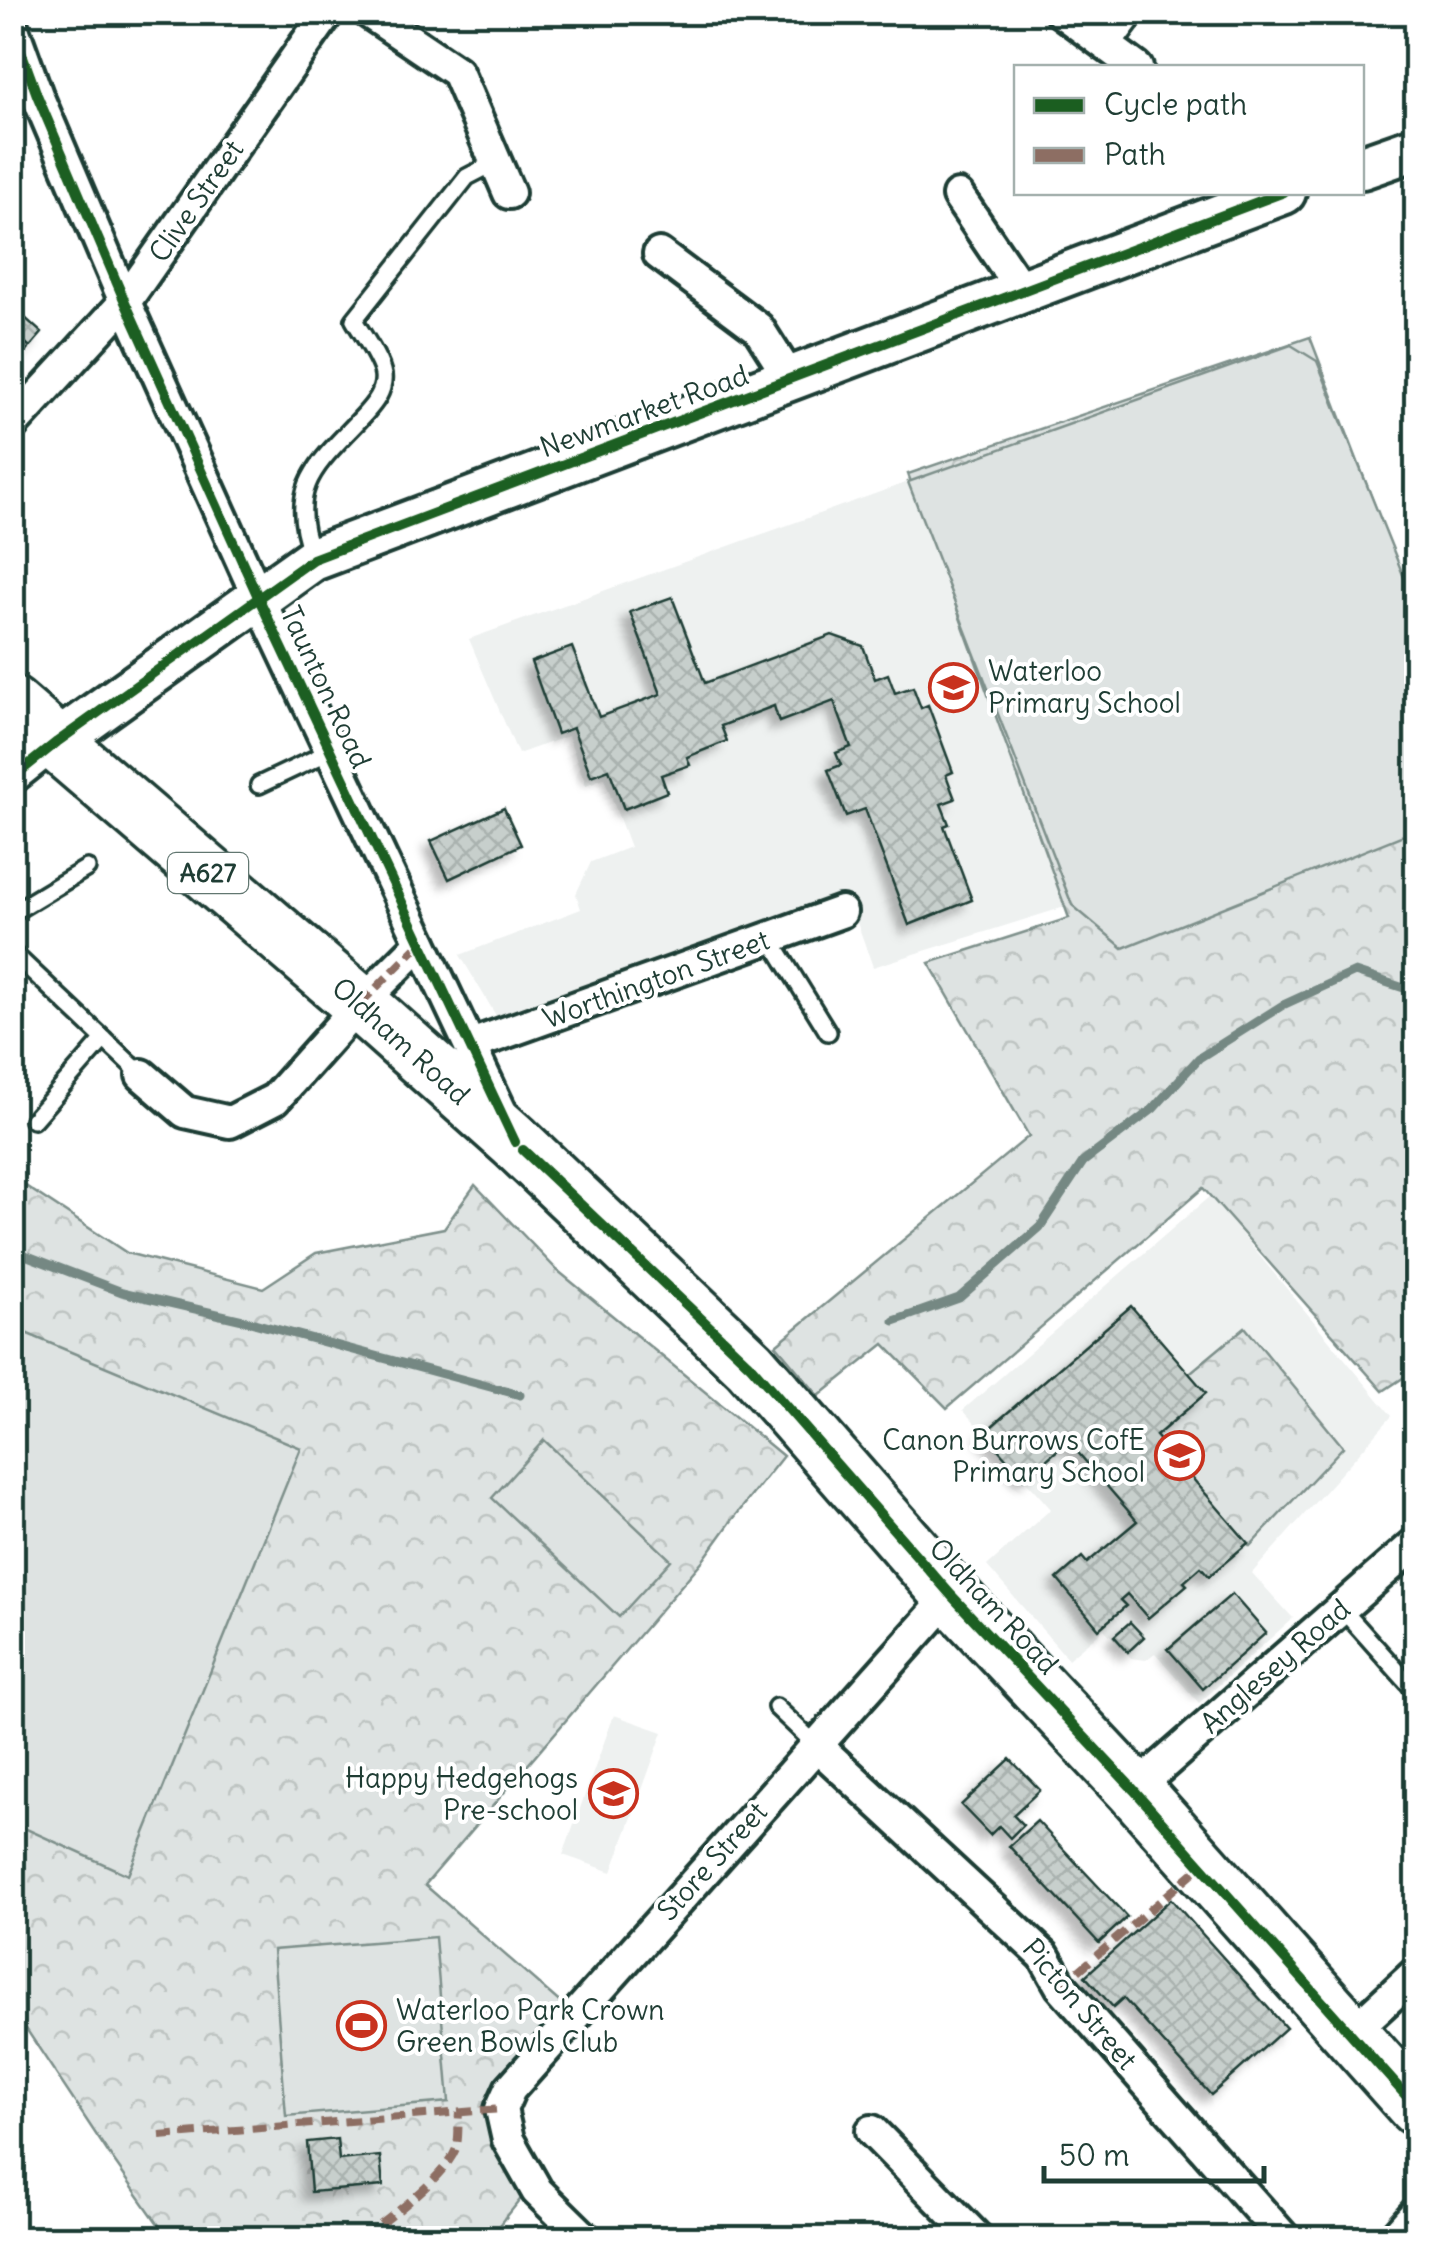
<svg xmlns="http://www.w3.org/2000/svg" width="1429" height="2251" viewBox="0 0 1429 2251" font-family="Delius,sans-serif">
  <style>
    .built { fill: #eef1f0 }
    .forest { fill: url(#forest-crowns); stroke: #7e908b; stroke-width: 2.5 }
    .garden { fill: #dee3e2; stroke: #7e908b; stroke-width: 2.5 }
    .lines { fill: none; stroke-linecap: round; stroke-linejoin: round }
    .stream { stroke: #758883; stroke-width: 9 }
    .building { fill: url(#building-cross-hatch); stroke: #1f3d34; stroke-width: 2.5; filter: url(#shadow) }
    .lane-casing { stroke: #1f3d34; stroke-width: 22 }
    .street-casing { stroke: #1f3d34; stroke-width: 38 }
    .secondary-casing { stroke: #1f3d34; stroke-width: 50 }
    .highway-casing { stroke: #1f3d34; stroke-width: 62 }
    .lane { stroke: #fff; stroke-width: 15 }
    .street { stroke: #fff; stroke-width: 30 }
    .secondary { stroke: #fff; stroke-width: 42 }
    .highway { stroke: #fff; stroke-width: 55 }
    .quiet { stroke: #8d6e63; stroke-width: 8; stroke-dasharray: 15 8; stroke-linecap: butt }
    .cycleway-casing { stroke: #fff; stroke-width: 16 }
    .cycleway { stroke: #1b5e20; stroke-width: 10 }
    .labels { text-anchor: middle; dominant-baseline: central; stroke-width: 8; stroke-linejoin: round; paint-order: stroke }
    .shield { fill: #fff; stroke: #627771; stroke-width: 2.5 }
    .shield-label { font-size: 25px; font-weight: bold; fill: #1f3d34 }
    .street-label { font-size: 28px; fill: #1f3d34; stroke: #fff }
    .poi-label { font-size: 28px; fill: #1f3d34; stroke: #fff; text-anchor: start }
  </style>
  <defs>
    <pattern id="forest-crowns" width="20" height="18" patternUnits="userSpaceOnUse" patternTransform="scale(2.5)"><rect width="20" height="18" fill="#dee3e2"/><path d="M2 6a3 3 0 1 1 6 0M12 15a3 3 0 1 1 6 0" fill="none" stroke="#bec4c2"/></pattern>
    <pattern id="building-cross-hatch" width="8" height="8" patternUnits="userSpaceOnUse" patternTransform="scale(2.5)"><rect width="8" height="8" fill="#c7cfcc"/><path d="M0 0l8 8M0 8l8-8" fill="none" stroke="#aab3b0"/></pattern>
    <filter id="shadow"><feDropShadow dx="-8" dy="8" stdDeviation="5" flood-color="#0004"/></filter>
  </defs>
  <rect width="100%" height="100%" fill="#fff"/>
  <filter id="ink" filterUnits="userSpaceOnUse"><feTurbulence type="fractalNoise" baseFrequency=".01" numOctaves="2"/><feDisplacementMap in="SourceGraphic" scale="20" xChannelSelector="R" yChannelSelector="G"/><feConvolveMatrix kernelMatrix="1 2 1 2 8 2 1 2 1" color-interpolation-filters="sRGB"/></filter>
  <g filter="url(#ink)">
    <!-- built -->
    <g class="built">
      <path d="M 1291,345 L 1416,607 L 1071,905 L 873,967 L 849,900 L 501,1024 L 460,955 L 581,909 L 576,894 L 591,862 L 630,847 L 604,778 L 586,785 L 568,736 L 518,754 L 469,639 Z"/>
      <path d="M 1210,1196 L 1392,1416 L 1252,1573 L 1293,1618 L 1199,1703 L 1155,1653 L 1146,1660 L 1131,1658 L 1104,1629 L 1068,1659 L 987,1566 L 1051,1509 L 963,1410 Z"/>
      <path d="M 614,1715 L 663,1732 L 612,1872 L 563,1855 Z"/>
    </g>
    <!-- forest -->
    <g class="forest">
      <path d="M 1310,337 L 1416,613 L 1416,1349 L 1406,1376 L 1383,1391 L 1203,1188 L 947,1408 L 884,1344 L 819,1396 L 776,1345 L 1029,1136 L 929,963 L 1069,918 L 908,474 Z"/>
      <path d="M 12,1173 L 18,1181 L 127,1253 L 263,1288 L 316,1253 L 444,1228 L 475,1185 L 557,1270 L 783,1456 L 730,1523 L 704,1559 L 425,1885 L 564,2006 L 501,2083 L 523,2196 L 490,2238 L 168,2238 L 111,2157 L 13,2009 Z"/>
      <path d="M 1245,1327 L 1343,1447 L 1250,1546 L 1156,1436 L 1203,1390 L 1186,1376 Z"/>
    </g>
    <!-- garden -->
    <g class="garden">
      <path d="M 1291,345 L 1317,361 L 1416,607 L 1416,830 L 1123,948 L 1072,905 L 908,482 Z"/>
      <path d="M 16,1329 L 301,1448 L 128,1875 L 13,1823 L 12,1337 Z"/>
      <path d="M 544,1440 L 671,1560 L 619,1617 L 492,1498 Z"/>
      <path d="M 435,1937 L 449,2102 L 286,2116 L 273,1950 Z"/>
    </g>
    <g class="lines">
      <!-- stream -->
      <g class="stream">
        <path d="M 12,1250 L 122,1292 L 243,1320 L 520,1395"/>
        <path d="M 894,1321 L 959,1298 L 1040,1227 L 1083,1162 L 1153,1109 L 1199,1058 L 1283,1005 L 1355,972 L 1416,992"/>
      </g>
    </g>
    <!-- building -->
    <g class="building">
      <path d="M 13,307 L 42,333 L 30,347 L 12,331 Z"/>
      <path d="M 12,331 L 30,347 L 17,361 L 12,356 Z"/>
      <path d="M 672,597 L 705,683 L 832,635 L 863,646 L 875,679 L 888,674 L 895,693 L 913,687 L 921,708 L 928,705 L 953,772 L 946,775 L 955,799 L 941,804 L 949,824 L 944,826 L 972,900 L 909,925 L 865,809 L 846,816 L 828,770 L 841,765 L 836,753 L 851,747 L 834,701 L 779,722 L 774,706 L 721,726 L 727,741 L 687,757 L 690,765 L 661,775 L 667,792 L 624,809 L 609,769 L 591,776 L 573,728 L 557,734 L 531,662 L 572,647 L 599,717 L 661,694 L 630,612 Z"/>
      <path d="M 504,808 L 521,845 L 449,879 L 431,841 Z"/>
      <path d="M 1131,1306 L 1206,1393 L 1156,1436 L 1248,1543 L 1209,1576 L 1201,1567 L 1184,1582 L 1187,1585 L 1148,1618 L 1127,1594 L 1120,1600 L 1126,1606 L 1099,1629 L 1057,1579 L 1082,1557 L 1087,1563 L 1137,1521 L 1068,1441 L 1024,1479 L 984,1433 Z"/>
      <path d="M 1232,1594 L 1266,1633 L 1203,1689 L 1168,1649 Z"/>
      <path d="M 1130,1622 L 1144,1637 L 1128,1652 L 1114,1636 Z"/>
      <path d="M 1010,1759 L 1040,1790 L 1013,1815 L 1023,1825 L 1010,1838 L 999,1826 L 990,1835 L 961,1805 Z"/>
      <path d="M 1037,1821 L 1127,1917 L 1099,1943 L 1009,1846 Z"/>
      <path d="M 1171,1899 L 1286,2028 L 1211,2095 L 1123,1998 L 1113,2007 L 1085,1976 Z"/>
      <path d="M 337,2139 L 339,2160 L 380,2156 L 383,2186 L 311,2192 L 307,2142 Z"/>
    </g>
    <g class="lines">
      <defs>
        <g id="lane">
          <path d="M 312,554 C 285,484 320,463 364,415 C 374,404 385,391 383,375 C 381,360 362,334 354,320 L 467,177 L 496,162"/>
          <path d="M 259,785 L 331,751"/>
          <path d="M 12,913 L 87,868"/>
          <path d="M 770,938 L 828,1032"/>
          <path d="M 12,952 L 142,1075"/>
          <path d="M 33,1120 L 104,1039"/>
          <path d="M 1342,1609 L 1416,1692"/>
          <path d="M 776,1707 L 815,1744"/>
        </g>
        <g id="street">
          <path d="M 368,12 L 457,72 L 509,193"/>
          <path d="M 1061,12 L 1137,68"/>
          <path d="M 12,26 L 37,95 L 125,302 L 259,599 L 503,1116"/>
          <path d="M 1105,44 L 1129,12"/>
          <path d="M 958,196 L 1023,292"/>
          <path d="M 659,254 L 758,328 L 791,380"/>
          <path d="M 12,425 L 125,302 L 328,12"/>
          <path d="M 12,778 L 57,742"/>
          <path d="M 471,1045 L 841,912"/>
          <path d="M 142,1075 L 185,1112 L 230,1122 L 275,1099 L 360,1004 L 421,943"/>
          <path d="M 815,1744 L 1044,1956 L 1061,1986 L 1284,2238"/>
          <path d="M 1134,1790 L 1416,1543"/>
          <path d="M 1351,2033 L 1416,1973"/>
          <path d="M 872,2131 L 977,2238"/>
          <path d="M 585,2238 L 537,2191 L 508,2140 L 501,2109 L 510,2089 L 951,1595"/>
          <path d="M 1394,2238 L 1416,2213"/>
        </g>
        <g id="secondary">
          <path d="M 1362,167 L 1416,148"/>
          <path d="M 57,742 L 313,559 L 1284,192"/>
        </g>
        <path id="highway" d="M 12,705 L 360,1004 L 515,1142 L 750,1365 L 951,1595 L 1134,1790 L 1416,2107"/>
      </defs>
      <!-- lane casing -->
      <use href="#lane" class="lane-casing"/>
      <!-- street casing -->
      <use href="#street" class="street-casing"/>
      <!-- secondary casing -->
      <use href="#secondary" class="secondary-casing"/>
      <!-- highway casing -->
      <use href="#highway" class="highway-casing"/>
      <!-- lane -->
      <use href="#lane" class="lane"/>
      <!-- street -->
      <use href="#street" class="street"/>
      <!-- secondary -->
      <use href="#secondary" class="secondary"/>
      <!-- highway -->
      <use href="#highway" class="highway"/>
      <!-- quiet -->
      <g class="quiet">
        <path d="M 360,1004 L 421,943"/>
        <path d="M 1061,1986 L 1202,1865"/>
        <path d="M 160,2136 L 501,2109"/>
        <path d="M 362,2238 C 386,2221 451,2173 457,2145 C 459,2135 458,2123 459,2113"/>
      </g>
      <defs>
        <g id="cycleway">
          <path d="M 12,26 L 37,95 L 125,302 L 259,599 L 515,1142"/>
          <path d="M 12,778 L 57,742 L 313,559 L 1284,192"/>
          <path d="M 523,1150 L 750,1365 L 951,1595 L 1134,1790 L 1416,2107"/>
        </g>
      </defs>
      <!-- cycleway casing -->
      <use href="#cycleway" class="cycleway-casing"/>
      <!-- cycleway -->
      <use href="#cycleway" class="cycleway"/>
    </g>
  </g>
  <!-- icons -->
  <defs>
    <symbol id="school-ring" viewBox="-11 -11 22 22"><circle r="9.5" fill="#fff" stroke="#c8321e" stroke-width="1.5"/><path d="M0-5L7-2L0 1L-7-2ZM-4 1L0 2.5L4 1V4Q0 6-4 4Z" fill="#c8321e"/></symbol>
    <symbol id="stadium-ring" viewBox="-11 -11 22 22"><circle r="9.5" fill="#fff" stroke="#c8321e" stroke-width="1.5"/><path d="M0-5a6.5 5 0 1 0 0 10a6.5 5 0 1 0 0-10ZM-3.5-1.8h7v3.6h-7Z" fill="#c8321e"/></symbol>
  </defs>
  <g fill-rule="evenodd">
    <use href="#school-ring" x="926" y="660" width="55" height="55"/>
    <use href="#school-ring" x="1152" y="1428" width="55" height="55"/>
    <use href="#school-ring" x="586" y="1766" width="55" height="55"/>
    <use href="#stadium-ring" x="334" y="1998" width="55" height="55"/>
  </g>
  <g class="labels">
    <!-- shield labels -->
    <rect class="shield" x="168" y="853" width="80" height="40" rx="8"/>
    <g class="shield-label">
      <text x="208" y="873">A627</text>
    </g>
    <!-- street labels -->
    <g class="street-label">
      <text transform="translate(196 201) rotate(-55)">Clive Street</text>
      <text transform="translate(644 411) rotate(-20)">Newmarket Road</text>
      <text transform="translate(326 687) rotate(65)">Taunton Road</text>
      <text transform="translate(656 979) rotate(-20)">Worthington Street</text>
      <text transform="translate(401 1041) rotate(42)">Oldham Road</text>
      <text transform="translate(994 1606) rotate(47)">Oldham Road</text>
      <text transform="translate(1275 1666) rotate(-41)">Anglesey Road</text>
      <text transform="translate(712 1861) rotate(-48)">Store Street</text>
      <text transform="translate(1080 2004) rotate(50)">Picton Street</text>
    </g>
    <!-- poi labels -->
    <g class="poi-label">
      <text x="988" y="671">Waterloo<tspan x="988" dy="32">Primary School</tspan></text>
      <text x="1145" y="1440" text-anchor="end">Canon Burrows CofE<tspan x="1145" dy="32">Primary School</tspan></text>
      <text x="578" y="1778" text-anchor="end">Happy Hedgehogs<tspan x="578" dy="32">Pre-school</tspan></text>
      <text x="396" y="2010">Waterloo Park Crown<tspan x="396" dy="32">Green Bowls Club</tspan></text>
    </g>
  </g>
  <!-- margin -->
  <rect width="1429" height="2251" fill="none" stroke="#fff" stroke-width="50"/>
  <rect x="25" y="25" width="1379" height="2201" fill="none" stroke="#1f3d34" stroke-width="4" filter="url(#ink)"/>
  <!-- legend -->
  <rect x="1014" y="65" width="350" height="130" fill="#ffffff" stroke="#a5b1ae" stroke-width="2.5"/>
  <rect x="1034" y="98" width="50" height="15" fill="#1b5e20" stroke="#a5b1ae" stroke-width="2.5"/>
  <text x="1104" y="115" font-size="30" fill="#1f3d34">Cycle path</text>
  <rect x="1034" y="148" width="50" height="15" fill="#8d6e63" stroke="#a5b1ae" stroke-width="2.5"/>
  <text x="1104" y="165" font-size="30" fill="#1f3d34">Path</text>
  <!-- scale -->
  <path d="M1044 2166v15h220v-15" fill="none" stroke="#1f3d34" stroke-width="5"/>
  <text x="1059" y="2166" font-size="30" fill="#1f3d34" stroke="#ffffff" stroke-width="8" paint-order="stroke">50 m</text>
</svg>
